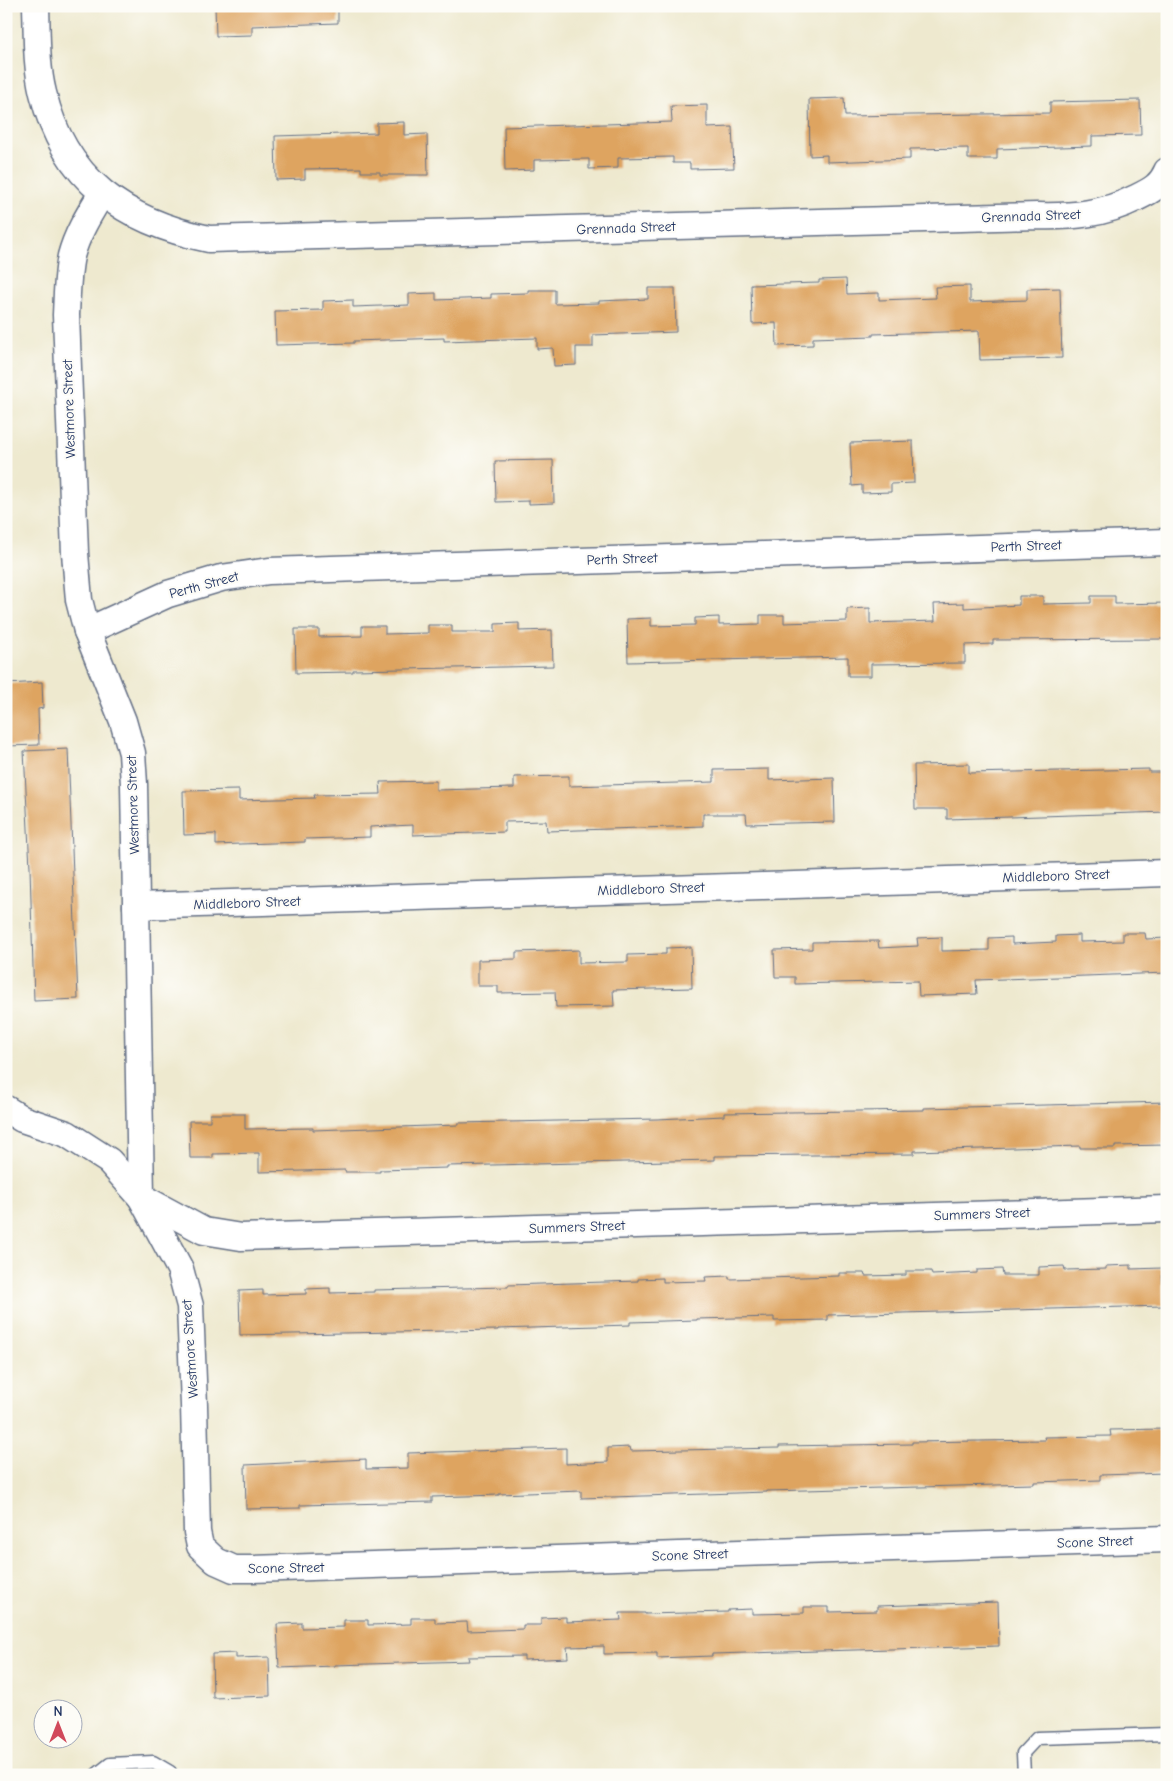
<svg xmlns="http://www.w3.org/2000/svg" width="1173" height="1781" viewBox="0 0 1173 1781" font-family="'Comic Neue',sans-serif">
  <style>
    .building { fill: #dea460 }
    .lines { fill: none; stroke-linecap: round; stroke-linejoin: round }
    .service-casing { stroke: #657086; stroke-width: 15 }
    .minor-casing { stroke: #657086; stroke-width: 29 }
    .service { stroke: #fff; stroke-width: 12 }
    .minor { stroke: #fff; stroke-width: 26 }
    .labels { text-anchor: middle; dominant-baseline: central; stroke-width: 4.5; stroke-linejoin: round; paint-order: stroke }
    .street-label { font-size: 14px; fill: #1b2f5e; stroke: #fdfcf7 }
  </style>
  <rect width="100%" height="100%" fill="#fdfcf7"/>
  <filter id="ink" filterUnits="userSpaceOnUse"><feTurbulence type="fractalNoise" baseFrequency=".02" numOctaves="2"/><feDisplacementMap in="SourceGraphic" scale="10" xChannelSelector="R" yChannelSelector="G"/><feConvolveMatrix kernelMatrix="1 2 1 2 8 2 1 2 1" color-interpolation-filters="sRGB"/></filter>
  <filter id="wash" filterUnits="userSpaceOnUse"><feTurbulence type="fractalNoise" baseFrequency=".0096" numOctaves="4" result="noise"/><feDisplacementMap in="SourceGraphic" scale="20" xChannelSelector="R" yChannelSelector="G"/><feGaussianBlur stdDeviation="1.12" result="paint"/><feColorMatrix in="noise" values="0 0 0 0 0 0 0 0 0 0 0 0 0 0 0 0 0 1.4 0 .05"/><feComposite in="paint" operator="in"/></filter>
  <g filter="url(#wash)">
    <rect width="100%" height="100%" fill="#eee9cf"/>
    <g id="blocks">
      <!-- building -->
      <g class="building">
        <path d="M 215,6 L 338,6 L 338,23 L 252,26 L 252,35 L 216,36 Z"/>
        <path d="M 844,98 L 845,116 L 1050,113 L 1050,102 L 1140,100 L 1141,135 L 1092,136 L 1092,146 L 997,149 L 997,159 L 968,159 L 968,148 L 910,149 L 910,159 L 827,162 L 827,155 L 810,156 L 809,99 Z"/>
        <path d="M 707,105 L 707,128 L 732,127 L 734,168 L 690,169 L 690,163 L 673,163 L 673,157 L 618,158 L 618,168 L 589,169 L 589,159 L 534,160 L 534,170 L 505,171 L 504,127 L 672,122 L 671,106 Z"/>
        <path d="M 404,122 L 404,135 L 427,134 L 428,175 L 380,175 L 380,172 L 361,172 L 361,168 L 305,169 L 305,179 L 276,180 L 275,136 L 377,133 L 377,123 Z"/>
        <path d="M 846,279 L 847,294 L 879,293 L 879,300 L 936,298 L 935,287 L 970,286 L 970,302 L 1027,300 L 1027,289 L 1060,288 L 1062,358 L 980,360 L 979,331 L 873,334 L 873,336 L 813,338 L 813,345 L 777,346 L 776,323 L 752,324 L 751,285 L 819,283 L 819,280 Z"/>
        <path d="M 648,288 L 675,288 L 676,332 L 593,335 L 593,347 L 576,347 L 576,365 L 554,366 L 553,348 L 537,349 L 537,338 L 444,341 L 444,338 L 354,341 L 354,343 L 276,345 L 275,311 L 323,310 L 323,301 L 353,300 L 353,307 L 409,305 L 409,294 L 436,293 L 436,300 L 491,298 L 491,294 L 528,293 L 528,290 L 555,290 L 555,304 L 599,303 L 599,301 L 648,299 Z"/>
        <path d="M 913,441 L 914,483 L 891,484 L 891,492 L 862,493 L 862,485 L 852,486 L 850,443 Z"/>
        <path d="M 553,460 L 554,503 L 529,504 L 529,501 L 496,502 L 495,461 Z"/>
        <path d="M 1019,596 L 1043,596 L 1043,604 L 1091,603 L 1091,596 L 1115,596 L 1115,604 L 1167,603 L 1167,639 L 993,640 L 993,644 L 965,645 L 965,663 L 871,664 L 871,676 L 848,676 L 848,657 L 628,662 L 627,619 L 651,618 L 651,626 L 695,625 L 695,618 L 719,617 L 719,625 L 760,624 L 760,615 L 784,615 L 784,623 L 847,621 L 847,609 L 870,608 L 870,623 L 935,621 L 934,604 L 964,603 L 964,608 L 1019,605 Z"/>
        <path d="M 519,623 L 519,631 L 552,630 L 553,666 L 353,670 L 353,672 L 296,673 L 295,629 L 319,629 L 319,637 L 362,636 L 362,626 L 385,626 L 385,634 L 428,633 L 428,625 L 452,625 L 452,632 L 495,632 L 495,624 Z"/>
        <path d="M 42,682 L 43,708 L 38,709 L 39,745 L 6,746 L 6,684 Z"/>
        <path d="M 68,749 L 78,999 L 34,1001 L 30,868 L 24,751 Z"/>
        <path d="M 969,764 L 969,773 L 1149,769 L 1149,772 L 1167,772 L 1167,812 L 947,819 L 947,809 L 915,809 L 914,765 Z"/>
        <path d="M 769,769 L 769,780 L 834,778 L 835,822 L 747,824 L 746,814 L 703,814 L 703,826 L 547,831 L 546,821 L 505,822 L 505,832 L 413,835 L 413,825 L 370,827 L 370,837 L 305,839 L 305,842 L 240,844 L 216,845 L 216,834 L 184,835 L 183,791 L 239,790 L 239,800 L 315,798 L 314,795 L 381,794 L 380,782 L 436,781 L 436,790 L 514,788 L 514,777 L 569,776 L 569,786 L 714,782 L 714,770 Z"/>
        <path d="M 1123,933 L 1145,933 L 1146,939 L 1167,938 L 1167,973 L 976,980 L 977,994 L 919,996 L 918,981 L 795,984 L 795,977 L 775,977 L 774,950 L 812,949 L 812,942 L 878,941 L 879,948 L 918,946 L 917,938 L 942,937 L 942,951 L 989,950 L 989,938 L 1012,937 L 1012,944 L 1056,942 L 1056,936 L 1080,935 L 1080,942 L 1123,941 Z"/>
        <path d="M 691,947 L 692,988 L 613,990 L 614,1006 L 556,1007 L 555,992 L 498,993 L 498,986 L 478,986 L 478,960 L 516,959 L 516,952 L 579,950 L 579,963 L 628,962 L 628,955 L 666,954 L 666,948 Z"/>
        <path d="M 1167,1102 L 1167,1145 L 1115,1146 L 1115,1148 L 1080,1148 L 1080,1146 L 914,1151 L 914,1154 L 714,1156 L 714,1160 L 447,1166 L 447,1168 L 380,1170 L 380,1172 L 345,1172 L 345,1170 L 259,1172 L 259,1153 L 213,1154 L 213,1158 L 190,1158 L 189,1121 L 210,1121 L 210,1114 L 245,1114 L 245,1129 L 313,1128 L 313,1130 L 458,1125 L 458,1123 L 657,1119 L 724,1116 L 724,1113 L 924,1110 L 924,1108 Z"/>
        <path d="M 1131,1265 L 1131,1269 L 1162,1268 L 1163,1306 L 828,1315 L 828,1320 L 774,1321 L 774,1317 L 697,1319 L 697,1320 L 630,1322 L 630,1325 L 498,1329 L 498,1330 L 240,1335 L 239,1291 L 263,1290 L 263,1295 L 306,1294 L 306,1289 L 330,1288 L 330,1293 L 374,1292 L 374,1290 L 508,1287 L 508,1285 L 638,1281 L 638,1279 L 663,1278 L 663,1282 L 706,1281 L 705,1277 L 729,1276 L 729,1279 L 839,1276 L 839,1273 L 864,1273 L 865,1276 L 906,1275 L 906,1271 L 931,1271 L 932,1275 L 977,1273 L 977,1270 L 1002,1269 L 1003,1275 L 1039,1275 L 1039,1267 L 1064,1266 L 1065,1270 L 1106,1269 L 1106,1266 Z"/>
        <path d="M 1165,1429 L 1166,1473 L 1100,1475 L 1100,1480 L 1034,1482 L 1034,1484 L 767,1491 L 767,1492 L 581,1498 L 581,1491 L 499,1494 L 499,1495 L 432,1497 L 432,1502 L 300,1505 L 300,1508 L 246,1509 L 245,1465 L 366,1459 L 366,1469 L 408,1468 L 408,1453 L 566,1448 L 566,1464 L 608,1462 L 608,1448 L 630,1447 L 631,1451 L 779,1448 L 779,1446 L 912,1444 L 912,1442 L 1045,1440 L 1044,1437 L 1111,1436 L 1110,1430 Z"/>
        <path d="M 998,1602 L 999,1646 L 712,1654 L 712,1656 L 657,1658 L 657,1653 L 604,1654 L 604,1646 L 567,1647 L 568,1658 L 524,1660 L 524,1656 L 468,1657 L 469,1661 L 335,1665 L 335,1666 L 279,1668 L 277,1624 L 302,1623 L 302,1628 L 344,1627 L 344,1620 L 368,1620 L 368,1625 L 411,1624 L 411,1618 L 435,1618 L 435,1623 L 467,1622 L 468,1631 L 523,1629 L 523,1625 L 541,1625 L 541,1618 L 566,1617 L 566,1622 L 621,1620 L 620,1613 L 645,1613 L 645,1614 L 728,1612 L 728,1610 L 752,1609 L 752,1614 L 804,1613 L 804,1607 L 829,1607 L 829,1612 L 877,1611 L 877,1606 Z"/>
        <path d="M 236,1653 L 236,1658 L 269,1657 L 270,1696 L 213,1698 L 212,1654 Z"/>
      </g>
    </g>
  </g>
  <g filter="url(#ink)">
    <use href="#blocks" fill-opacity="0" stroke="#657086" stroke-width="1"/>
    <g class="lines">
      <defs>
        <g id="service">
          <path d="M 96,1775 L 110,1764 L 153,1762 L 170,1772 L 170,1775"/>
          <path d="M 1024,1775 L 1023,1753 L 1037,1738 L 1167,1734"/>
        </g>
        <g id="minor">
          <path d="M 36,6 C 37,35 36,65 43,93 C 64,180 125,222 209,239 L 1037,216 C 1072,217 1104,214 1136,198 C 1150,191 1161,186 1167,171"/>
          <path d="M 102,193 C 90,213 77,233 71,256 C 67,275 67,296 66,315 L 75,553 L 79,600 L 87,631 L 123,721 L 132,753 L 134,784 L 141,1197 L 180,1269 L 190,1306 L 194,1405 L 197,1532 L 200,1546 L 216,1561 L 234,1569 L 252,1569 L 1167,1539"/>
          <path d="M 87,631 L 168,594 L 221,578 L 269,571 L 1167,542"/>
          <path d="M 136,906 L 1167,873"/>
          <path d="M 6,1109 L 22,1119 L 67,1134 L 109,1161 L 141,1197 L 204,1231 L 241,1237 L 1167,1209"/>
        </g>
      </defs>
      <!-- service casing -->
      <use href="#service" class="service-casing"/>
      <!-- minor casing -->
      <use href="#minor" class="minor-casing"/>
      <!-- service -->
      <use href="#service" class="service"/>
      <!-- minor -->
      <use href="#minor" class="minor"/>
    </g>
  </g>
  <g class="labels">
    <!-- street labels -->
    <g class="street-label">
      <text transform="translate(1031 216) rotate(-2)">Grennada Street</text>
      <text transform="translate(626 228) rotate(-2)">Grennada Street</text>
      <text transform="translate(69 409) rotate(-92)">Westmore Street</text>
      <text transform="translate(1026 546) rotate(-2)">Perth Street</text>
      <text transform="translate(622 559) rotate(-2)">Perth Street</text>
      <text transform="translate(204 585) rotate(-15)">Perth Street</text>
      <text transform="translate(133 805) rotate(-92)">Westmore Street</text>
      <text transform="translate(1056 876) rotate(-2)">Middleboro Street</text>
      <text transform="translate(651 889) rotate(-2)">Middleboro Street</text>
      <text transform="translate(247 903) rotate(-2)">Middleboro Street</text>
      <text transform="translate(982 1214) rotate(-2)">Summers Street</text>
      <text transform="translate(577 1227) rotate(-2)">Summers Street</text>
      <text transform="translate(190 1349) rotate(-94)">Westmore Street</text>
      <text transform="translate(1095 1542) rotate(-2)">Scone Street</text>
      <text transform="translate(690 1555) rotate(-2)">Scone Street</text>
      <text transform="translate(286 1568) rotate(-1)">Scone Street</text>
    </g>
  </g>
  <!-- margin -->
  <rect width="1173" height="1781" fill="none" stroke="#fdfcf7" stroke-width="25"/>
  <!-- north arrow -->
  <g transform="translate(58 1724)"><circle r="24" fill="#fdfcf7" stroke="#a3aaba"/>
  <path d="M0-4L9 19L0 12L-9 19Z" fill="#d1495b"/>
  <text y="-8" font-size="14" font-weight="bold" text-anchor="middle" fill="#1b2f5e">N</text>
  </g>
</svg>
